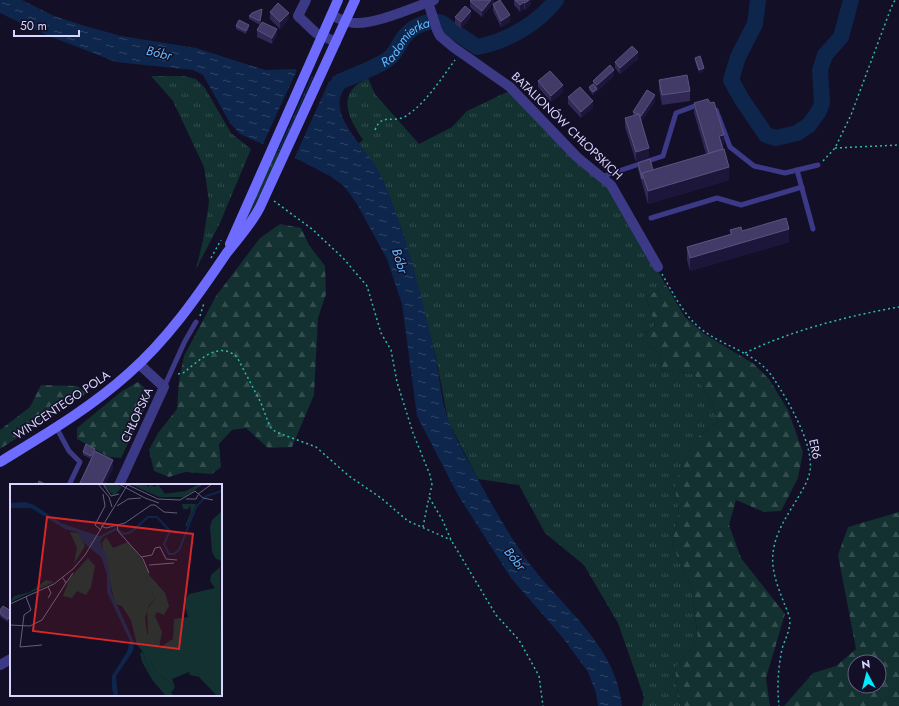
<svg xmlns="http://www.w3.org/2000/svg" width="899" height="706" viewBox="0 0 899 706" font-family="Jost,sans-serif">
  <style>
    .grass { fill: url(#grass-tufts) }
    .forest { fill: url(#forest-firs); fill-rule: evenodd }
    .water { fill: url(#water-ripples) }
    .pier { fill: #130f27 }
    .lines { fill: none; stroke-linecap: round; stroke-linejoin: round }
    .river { stroke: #0e264c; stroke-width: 16 }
    .path { stroke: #2fb9af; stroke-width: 1.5; stroke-dasharray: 2 3; stroke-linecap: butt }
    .lane { stroke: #3c3a86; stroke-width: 5 }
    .street { stroke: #3c3a86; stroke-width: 10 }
    .secondary { stroke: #6e6cff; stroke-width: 10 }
    .wall { fill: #312855 }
    .shaded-wall { fill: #1d163b }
    .building { fill: #433b67; stroke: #5b537f }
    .labels { text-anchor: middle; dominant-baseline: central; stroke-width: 3; stroke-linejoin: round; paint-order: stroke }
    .street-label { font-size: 12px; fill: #dad5ff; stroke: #130f27 }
    .water-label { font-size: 13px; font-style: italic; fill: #63b9ff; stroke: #130f27 }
    .inset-river { fill: none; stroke: #0e264c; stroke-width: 2 }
    .inset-road { fill: none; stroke: #635e7d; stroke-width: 1 }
    .view { fill: #d62828; fill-opacity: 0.15; stroke: #d62828; stroke-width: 2 }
    .inset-edge { fill: none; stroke: #dad5ff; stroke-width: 2 }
  </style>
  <defs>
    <pattern id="grass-tufts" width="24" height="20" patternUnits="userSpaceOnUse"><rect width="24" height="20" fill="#123130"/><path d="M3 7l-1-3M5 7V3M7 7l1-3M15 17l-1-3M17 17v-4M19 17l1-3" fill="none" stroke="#344e4f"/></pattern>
    <pattern id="forest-firs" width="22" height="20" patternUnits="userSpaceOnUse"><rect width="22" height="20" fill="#123130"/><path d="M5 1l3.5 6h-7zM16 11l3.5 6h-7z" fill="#344e4f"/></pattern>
    <pattern id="water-ripples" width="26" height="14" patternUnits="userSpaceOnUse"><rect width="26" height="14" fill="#0e264c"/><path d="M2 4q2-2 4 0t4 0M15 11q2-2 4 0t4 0" fill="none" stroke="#304567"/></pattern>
  </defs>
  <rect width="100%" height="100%" fill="#130f27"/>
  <!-- grass -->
  <g class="grass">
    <path d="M 151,76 L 184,76 L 196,79 L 205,88 L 231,133 L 251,149 L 220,223 L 196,269 L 203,240 L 209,202 L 204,167 L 173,101 Z"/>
    <path d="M 368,78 L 375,94 L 419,144 L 452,127 L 467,111 L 509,91 L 606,186 L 616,199 L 666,285 L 646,297 L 655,325 L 642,337 L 645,345 L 660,353 L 662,370 L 694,374 L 711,400 L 718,422 L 699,436 L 675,489 L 679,511 L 672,544 L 692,589 L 698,640 L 675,668 L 678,698 L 681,706 L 642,706 L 644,697 L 618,623 L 584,565 L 545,533 L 519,485 L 478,479 L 448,421 L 436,357 L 404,239 L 375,165 L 358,144 L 363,140 C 348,117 335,93 368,78 Z"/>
    <path d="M 278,151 L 279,152 L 277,157 L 278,158 L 247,220 L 246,220 L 274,156 Z"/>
  </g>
  <!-- forest -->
  <g class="forest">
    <path d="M 280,224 L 301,228 L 309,245 L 325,266 L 326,294 L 318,318 L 314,395 L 292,447 L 268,448 L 246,428 L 232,430 L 219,444 L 221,467 L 212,474 L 185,472 L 169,477 L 154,471 L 149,450 L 158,433 L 177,409 L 179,381 L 184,356 L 216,296 L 260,238 Z"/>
    <path d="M 666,285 L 685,317 L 703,333 L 754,364 L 769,379 L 788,410 L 803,452 L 798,478 L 781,511 L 764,512 L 736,500 L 729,525 L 741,558 L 785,614 L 766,678 L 770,706 L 681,706 L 678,698 L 675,668 L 698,640 L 692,589 L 672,544 L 679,511 L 675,489 L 682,460 L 699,436 L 718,422 L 711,400 L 694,374 L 662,370 L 660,353 L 645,345 L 642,337 L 655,325 L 646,297 Z"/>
    <path d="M 138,382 L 147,390 L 149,400 L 121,458 L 109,457 L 77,439 L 77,428 L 122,391 Z"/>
    <path d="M 41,385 L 77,386 L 87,393 L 0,449 L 0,430 L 30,407 Z"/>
    <path d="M 899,512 L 899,706 L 784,706 L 813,673 L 836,666 L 856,649 L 838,555 L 848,527 ZM 855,662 L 879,662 L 879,686 L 855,686 Z"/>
  </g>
  <!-- water -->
  <path class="water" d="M 0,0 L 22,0 L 54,16 L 85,26 L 121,36 L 196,48 L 265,70 L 294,69 L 328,82 L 357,71 L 359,75 C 315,103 357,137 375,165 C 381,174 386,186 390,197 C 410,247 423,302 435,355 C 440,376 441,403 449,422 C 457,441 468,461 478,479 C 492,505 507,532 524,556 C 558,605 616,643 622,706 L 598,706 L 596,693 L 588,672 L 563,638 L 511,578 L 458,495 L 417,416 L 402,304 L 387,259 L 357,204 L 344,186 L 330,176 L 297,159 L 240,134 L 230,123 L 203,75 L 193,70 L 116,62 L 44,34 L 0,13 Z"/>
  <!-- pier -->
  <g class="pier">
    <path d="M 298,68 L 313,74 L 277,152 L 262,146 Z"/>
    <path d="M 314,75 L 330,79 L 294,159 L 279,153 Z"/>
  </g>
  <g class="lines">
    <!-- river -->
    <g class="river">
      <path d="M 758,0 L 755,24 L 738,57 L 731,80 L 741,98 L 766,135 L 776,138 L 797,133 L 809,125 L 819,111 L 822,103 L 820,70 L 825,55 L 841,37 L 851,0"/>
      <path id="s1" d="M 339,82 C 355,75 373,69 387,60 C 396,54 398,45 404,37 C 413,26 428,19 442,23 L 477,47 C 508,41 537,24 556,0"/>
    </g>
    <!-- path -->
    <g class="path">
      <path d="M 375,130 C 382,112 393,124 406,116 C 426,103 441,79 455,60"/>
      <path d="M 835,148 L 899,145"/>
      <path d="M 823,161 L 835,148 L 851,115 L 891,8 L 895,0"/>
      <path d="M 274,201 L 312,229 L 343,258 L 367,286 L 381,333 L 391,350 L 397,382 L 413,433 L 430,475 L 432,485 L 429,497 L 443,521 L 451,540 L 496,615 L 519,640 L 539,676 L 543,706"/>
      <path d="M 211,258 L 221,240"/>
      <path d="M 662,274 C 674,295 685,318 705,332 C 728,348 758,354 774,379 C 788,401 814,444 810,471 C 808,482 801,492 796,501 C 786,517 775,534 773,553 C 771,571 778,587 784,603 C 786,608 789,614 790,620 C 790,631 785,639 782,649 C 778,669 777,686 779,706"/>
      <path d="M 200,316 L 204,303"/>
      <path d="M 745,353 C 793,330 847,316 899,307"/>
      <path d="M 178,374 L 183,373 C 199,361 218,340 237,357 L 261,403 L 270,427 L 276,432 L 316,447 L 349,476 L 381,498 L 408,521 L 451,540"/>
      <path d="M 423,527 L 429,497"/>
    </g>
    <!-- lane -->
    <g class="lane">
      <path d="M 716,110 L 730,147 L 754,166 L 785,173 L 818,165"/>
      <path d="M 797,170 L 813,229"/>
      <path d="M 601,177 L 663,156 L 676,113 L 700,104"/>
      <path d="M 651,218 L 717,198 L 741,205 L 802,187"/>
      <path d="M 164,387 L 185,341 L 196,322"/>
      <path d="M 56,427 L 69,451 L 80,462 L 69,485"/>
    </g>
    <!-- street -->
    <g class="street">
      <path d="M 306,0 L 298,16 L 316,33 L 336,42"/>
      <path d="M 428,2 L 437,30 L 440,36 L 453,47 L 510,87 L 577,157 L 611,185 L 658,267"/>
      <path d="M 332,15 C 337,18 343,21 349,22 C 368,28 415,7 434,0"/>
      <path d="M 119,485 L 164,387 L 139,364"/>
      <path d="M 0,665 L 11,659"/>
    </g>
    <!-- secondary -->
    <g class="secondary">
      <path d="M 230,244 L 338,0"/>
      <path d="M 0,462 C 44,435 89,409 128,374 C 167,340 197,297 226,254 C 238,238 251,225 260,207 L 355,0"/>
    </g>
  </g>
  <!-- wall -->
  <g class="wall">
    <path d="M 494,0 L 494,2 L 482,17 L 470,7 L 470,1 Z"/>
    <path d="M 514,0 L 531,0 L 531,4 L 525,10 L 524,8 L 520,12 L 514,5 Z"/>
    <path d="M 493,4 L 510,22 L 501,27 L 493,11 Z"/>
    <path d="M 262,12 L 260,25 L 249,19 L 249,16 Z"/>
    <path d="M 270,12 L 289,19 L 280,29 L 270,19 Z"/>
    <path d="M 455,17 L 471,17 L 461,29 L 455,24 Z"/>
    <path d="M 236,26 L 249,28 L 246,34 L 236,29 Z"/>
    <path d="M 257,30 L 277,35 L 272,44 L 257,37 Z"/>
    <path d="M 695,58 L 704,71 L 699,73 L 695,61 Z"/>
    <path d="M 638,59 L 620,74 L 615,68 L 615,62 Z"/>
    <path d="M 614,76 L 593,95 L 589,90 L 589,87 L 593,84 L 593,81 Z"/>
    <path d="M 659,80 L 690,91 L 690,101 L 662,105 L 659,89 Z"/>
    <path d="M 538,81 L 563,92 L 551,102 L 538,87 Z"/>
    <path d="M 568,97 L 593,108 L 581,118 L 568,104 Z"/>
    <path d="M 655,101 L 641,122 L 649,158 L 636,162 L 625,127 L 625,118 L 633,116 L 633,112 Z"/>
    <path d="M 694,103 L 724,144 L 722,145 L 729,180 L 648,204 L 638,169 L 638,163 L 653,170 L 706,154 L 694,113 Z"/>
    <path d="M 730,230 L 742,231 L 789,242 L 690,271 L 687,260 L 687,247 L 730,234 Z"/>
    <path d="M 83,452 L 95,452 L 113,469 L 83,455 Z"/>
    <path d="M 0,610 L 11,611 L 11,617 L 8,622 L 2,618 L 0,616 Z"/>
  </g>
  <!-- shaded-wall -->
  <g class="shaded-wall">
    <path d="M 491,0 L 494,0 L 494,2 L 482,17 L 482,11 Z"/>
    <path d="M 529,0 L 531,0 L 531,4 L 525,10 L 525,3 Z"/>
    <path d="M 524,2 L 524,8 L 520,12 L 520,5 Z"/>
    <path d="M 471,11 L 471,17 L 461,29 L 461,22 Z"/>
    <path d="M 289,13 L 289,19 L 280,29 L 280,22 Z"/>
    <path d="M 510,15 L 510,22 L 501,27 L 501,21 Z"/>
    <path d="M 249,25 L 249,28 L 246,34 L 246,31 Z"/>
    <path d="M 277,29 L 277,35 L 272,44 L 272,38 Z"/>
    <path d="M 638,52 L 638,59 L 620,74 L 620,68 Z"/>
    <path d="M 704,68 L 704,71 L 699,73 L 699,70 Z"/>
    <path d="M 614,70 L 614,76 L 597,92 L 597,85 Z"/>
    <path d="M 563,85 L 563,92 L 551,102 L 551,96 Z"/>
    <path d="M 597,89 L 597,92 L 593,95 L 593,92 Z"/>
    <path d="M 655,95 L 655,101 L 641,123 L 641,116 Z"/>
    <path d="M 593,101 L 593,108 L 581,118 L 581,112 Z"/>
    <path d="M 724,135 L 724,144 L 719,146 L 719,136 Z"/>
    <path d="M 649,148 L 649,158 L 636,162 L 636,152 Z"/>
    <path d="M 729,167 L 729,180 L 648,204 L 648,191 Z"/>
    <path d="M 789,229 L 789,242 L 690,271 L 690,258 Z"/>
    <path d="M 95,449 L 95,452 L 91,459 L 91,456 Z"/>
    <path d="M 113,460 L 113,469 L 105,485 L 101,485 Z"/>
    <path d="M 11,614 L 11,617 L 8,622 L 8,619 Z"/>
  </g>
  <!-- building -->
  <g class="building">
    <path d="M 471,0 L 491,0 L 482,11 L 470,1 Z"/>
    <path d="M 500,0 L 510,15 L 501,21 L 493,4 Z"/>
    <path d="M 515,0 L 529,0 L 525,3 L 524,2 L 520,5 Z"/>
    <path d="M 278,3 L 289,13 L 280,22 L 270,12 Z"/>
    <path d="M 465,6 L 471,11 L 461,22 L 455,17 Z"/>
    <path d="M 262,9 L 260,21 L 249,16 L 252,13 Z"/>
    <path d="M 239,20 L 249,25 L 246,31 L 236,26 Z"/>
    <path d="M 262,22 L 277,29 L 272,38 L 257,30 Z"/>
    <path d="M 632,46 L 638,52 L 620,68 L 615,62 Z"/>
    <path d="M 700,56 L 704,68 L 699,70 L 695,58 Z"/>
    <path d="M 610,65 L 614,70 L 597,85 L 593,81 Z"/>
    <path d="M 550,71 L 563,85 L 551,96 L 538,81 Z"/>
    <path d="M 687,75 L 690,91 L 662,95 L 659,80 Z"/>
    <path d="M 593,84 L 597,89 L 593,92 L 589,87 Z"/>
    <path d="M 580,87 L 593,101 L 581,112 L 568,97 Z"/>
    <path d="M 647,90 L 655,95 L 641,116 L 640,116 L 639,114 L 637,114 L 633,112 Z"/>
    <path d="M 708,99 L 710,103 L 714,102 L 724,135 L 719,136 L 723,149 L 709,153 L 694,103 Z"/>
    <path d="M 639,114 L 649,148 L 636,152 L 625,118 Z"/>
    <path d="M 724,149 L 729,167 L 648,191 L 642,173 Z"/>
    <path d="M 650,159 L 653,170 L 642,173 L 642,179 L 638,163 Z"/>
    <path d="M 786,218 L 789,229 L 690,258 L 687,247 L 732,234 L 730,230 L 741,227 L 742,231 Z"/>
    <path d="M 86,444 L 95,449 L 91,456 L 83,452 Z"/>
    <path d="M 95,451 L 113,460 L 101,485 L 79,485 Z"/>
    <path d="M 39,481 L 47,485 L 34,485 L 35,483 L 38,484 Z"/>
    <path d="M 3,606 L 11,611 L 11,614 L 8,619 L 2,615 L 0,612 L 0,610 Z"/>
  </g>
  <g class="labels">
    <!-- street labels -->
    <g class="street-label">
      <text transform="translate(567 126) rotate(44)">BATALIONÓW CHŁOPSKICH</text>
      <text transform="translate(62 405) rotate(-34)">WINCENTEGO POLA</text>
      <text transform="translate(137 415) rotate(-65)">CHŁOPSKA</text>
      <text transform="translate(815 449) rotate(78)">ER6</text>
    </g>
    <!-- water labels -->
    <g class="water-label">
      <text stroke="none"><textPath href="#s1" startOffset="79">Radomierka</textPath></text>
      <text transform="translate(159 53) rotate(13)">Bóbr</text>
      <text transform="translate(400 261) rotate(72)">Bóbr</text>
      <text transform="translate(515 559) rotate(51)">Bóbr</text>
    </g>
  </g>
  <!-- overview -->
  <g transform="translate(10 484)">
    <rect width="212" height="212" fill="#130f27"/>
    <path d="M 93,0 L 106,0 L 112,3 L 104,12 ZM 189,0 L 194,0 L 174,13 L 149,13 L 152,10 L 176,7 ZM 60,48 L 68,49 L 75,62 L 64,80 L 67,64 ZM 96,53 L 103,64 L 118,58 L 133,77 L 140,92 L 136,94 L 137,103 L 142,107 L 145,115 L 139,121 L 135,134 L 141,178 L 144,186 L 165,203 L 162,208 L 139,186 L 133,168 L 127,161 L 121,136 L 112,122 L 105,120 L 92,59 Z" fill="#123130"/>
    <path d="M 120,0 L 134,0 L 139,3 L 139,0 L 145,3 L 148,0 L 155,10 L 149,13 ZM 172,20 L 186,20 L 177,42 L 175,42 L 181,28 L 180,21 L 178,25 L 173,25 ZM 212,27 L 212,77 L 206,75 L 202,68 L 200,43 L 202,36 ZM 78,74 L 85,82 L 81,103 L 76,111 L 67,107 L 62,114 L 53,112 L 60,94 ZM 210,83 L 212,212 L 207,212 L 189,193 L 180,191 L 179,188 L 162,195 L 165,203 L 144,186 L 133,159 L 134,154 L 138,150 L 137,125 L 145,115 L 142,107 L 137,106 L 135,100 L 136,94 L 140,92 L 155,109 L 159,122 L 154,131 L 147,128 L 145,132 L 152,148 L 149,164 L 163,155 L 164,135 L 178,133 L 174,118 L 179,110 L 205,104 L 200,97 L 201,91 ZM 36,96 L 44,98 L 0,118 L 4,112 L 20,108 ZM 133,168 L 139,186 L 159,204 L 163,212 L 156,212 L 143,197 L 132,178 L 130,169 Z" fill="#123130"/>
    <path d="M 15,18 L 24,21 L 51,39 L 89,52 L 94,51 L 90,58 L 97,72 L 102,110 L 124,158 L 123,167 L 106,192 L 108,212 L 104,212 L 102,205 L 102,192 L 117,168 L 120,157 L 97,108 L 97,90 L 91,73 L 74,59 L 67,48 L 55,45 L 21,24 L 0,24 L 0,19 Z" fill="#0e264c"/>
    <path class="inset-river" d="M 92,52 L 106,45 L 114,50 L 121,48 L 138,33 L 147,33 L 160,47 L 154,60 L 159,70 L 164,70 L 169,66 L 186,23 L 196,12 L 212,7"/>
    <path class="inset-road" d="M 88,0 L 99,13 L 102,23M 93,0 L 101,12 L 109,10M 109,0 L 135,14 L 149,19M 116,0 L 148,15 L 170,16 L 185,7 L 193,14 L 203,16M 188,10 L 202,0M 176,15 L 186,15 L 188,11M 107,22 L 118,15 L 131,14M 107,41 L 108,47 L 133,75 L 139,89M 91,42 L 96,44 L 115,39 L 141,21 L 145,21 L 154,28 L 167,29M 91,46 L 85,41 L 95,22 L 93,10M 131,73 L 142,71 L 145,64 L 150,63 L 156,75 L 167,76M 139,81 L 164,79M 56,99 L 63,89M 38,103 L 41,109 L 38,114M 16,113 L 21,126 L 14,131 L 10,163 L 32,161M 0,120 L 44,100 L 63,85 L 75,71 L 118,0M 0,141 L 20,142 L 32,136 L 56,99 L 53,94"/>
    <path class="view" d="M 37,33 L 183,50 L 169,165 L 23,147 Z"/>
    <rect width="212" height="212" class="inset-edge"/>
  </g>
  <!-- north arrow -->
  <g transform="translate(867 674) rotate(353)"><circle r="19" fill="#130f27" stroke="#635e7d"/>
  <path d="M0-3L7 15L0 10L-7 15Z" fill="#01e9ff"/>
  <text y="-6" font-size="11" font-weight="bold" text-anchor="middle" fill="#dad5ff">N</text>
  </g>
  <!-- scale -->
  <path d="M14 30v6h65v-6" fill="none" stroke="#dad5ff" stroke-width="2"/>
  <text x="20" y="30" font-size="12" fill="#dad5ff" stroke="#130f27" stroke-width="3" paint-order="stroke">50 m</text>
</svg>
